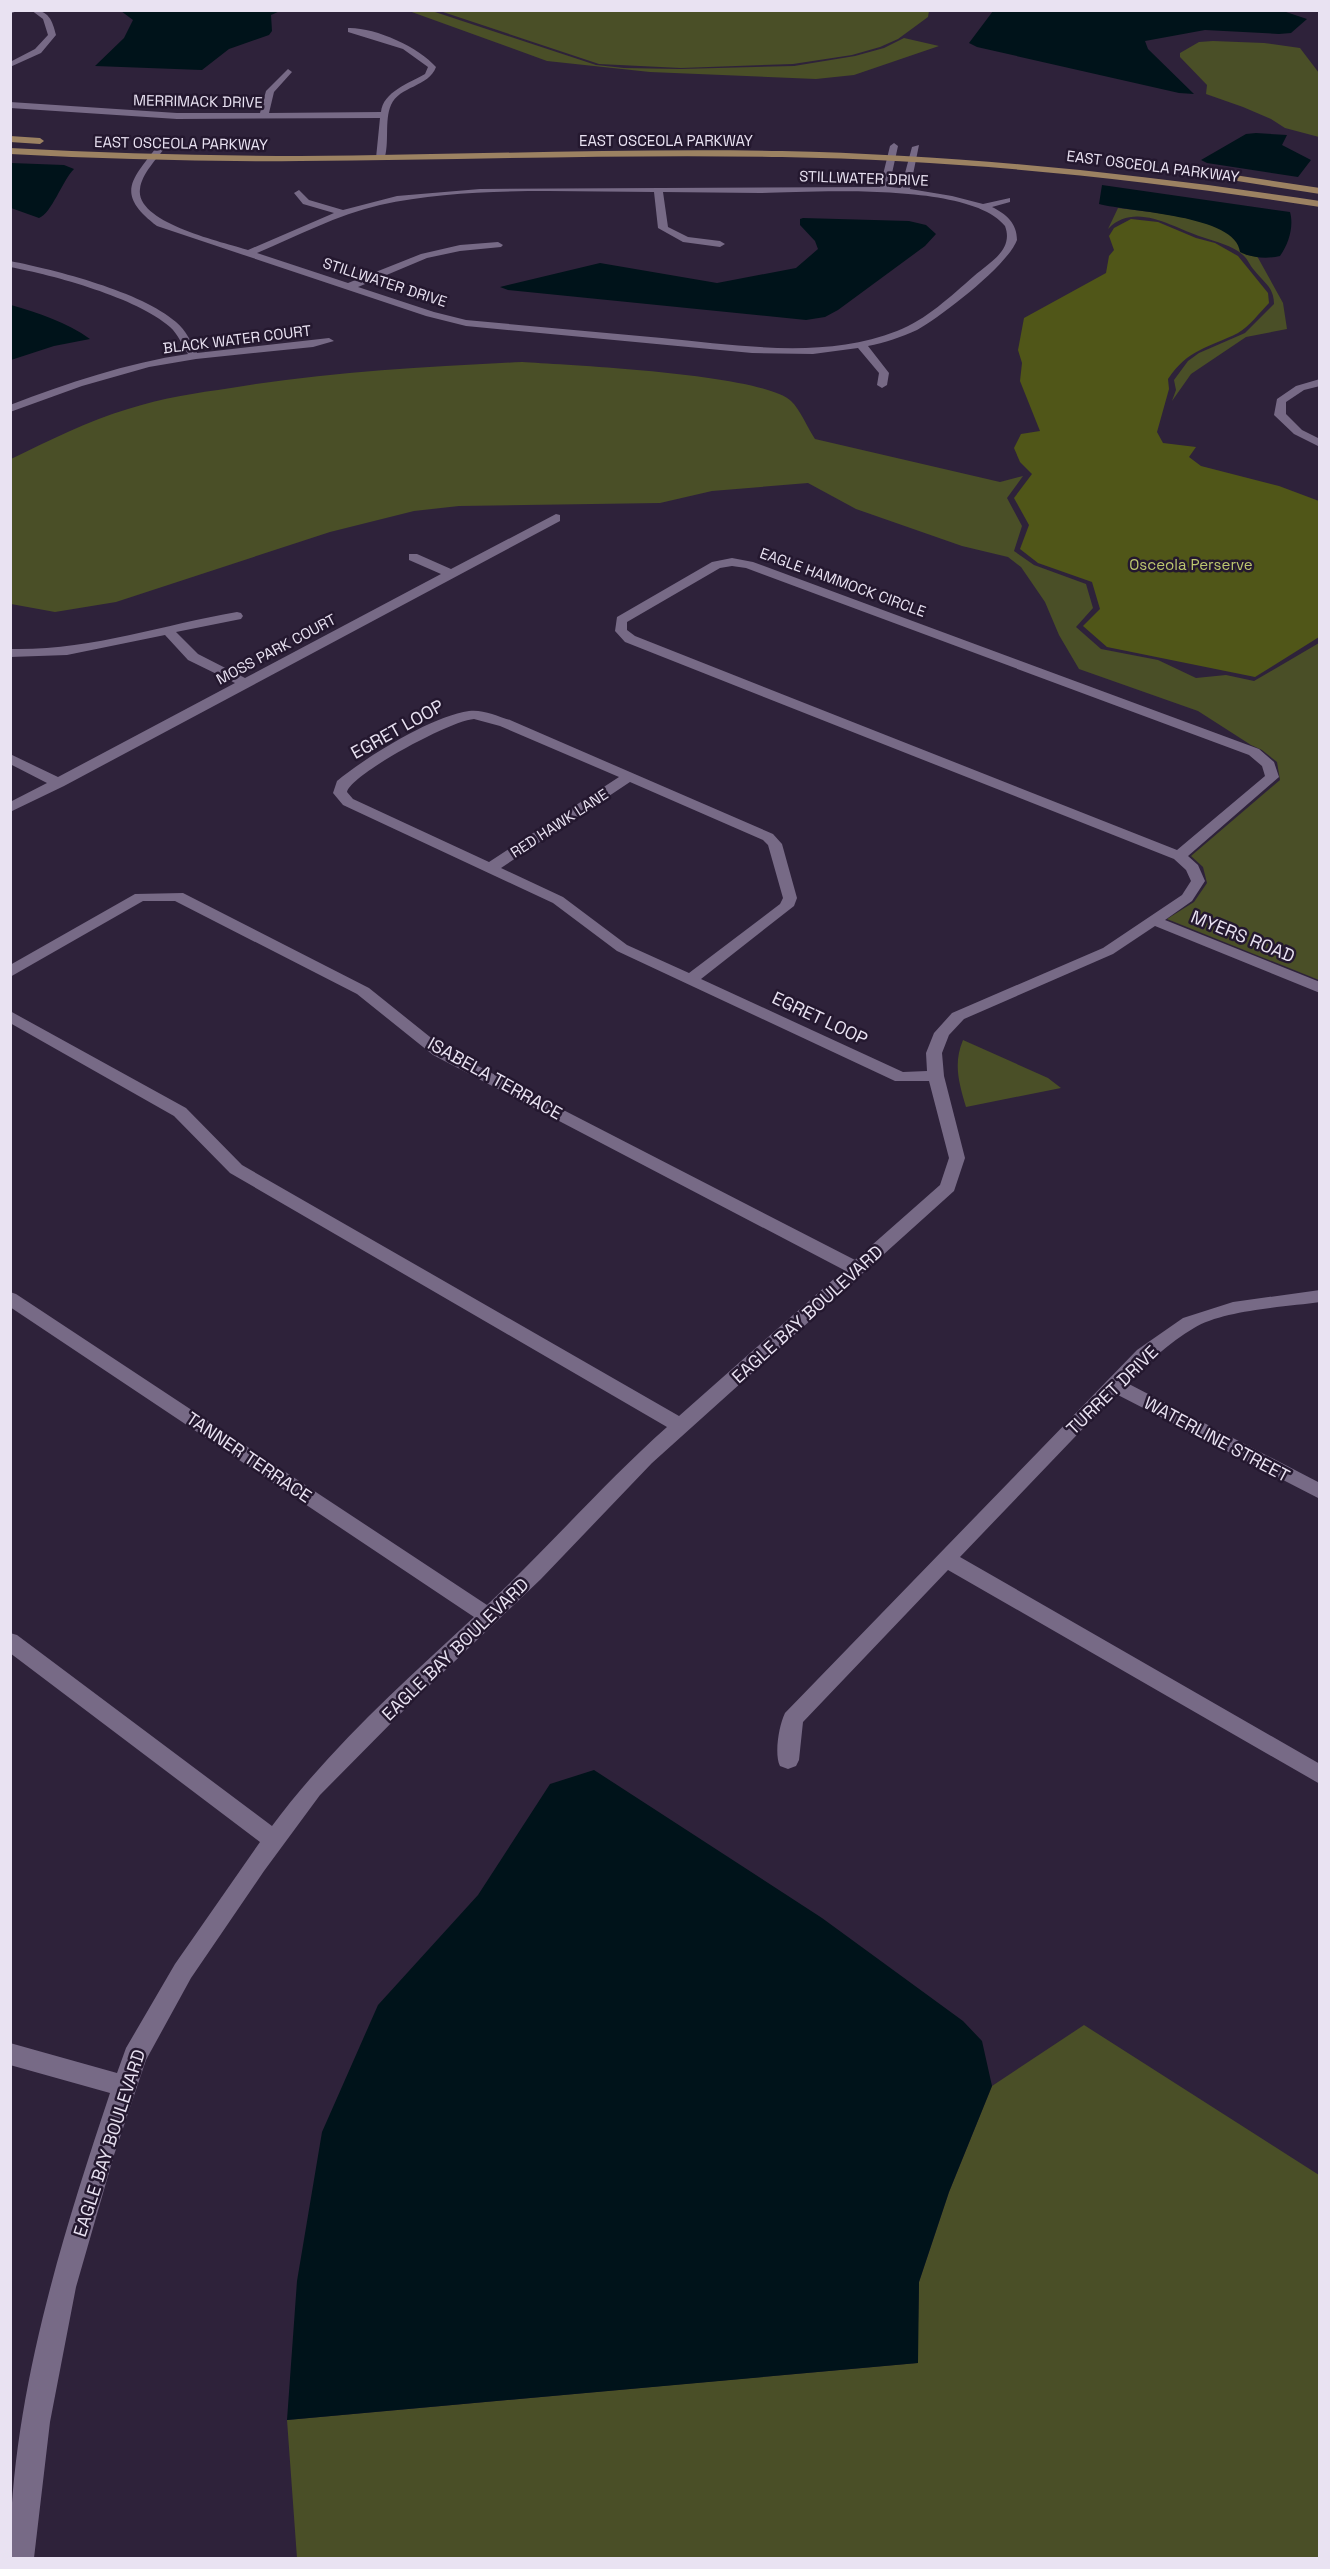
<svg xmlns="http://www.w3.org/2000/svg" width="1330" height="2569" viewBox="0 0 1330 2569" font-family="'Space Grotesk',sans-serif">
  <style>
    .green { fill: #4a4f27 }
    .forest { fill: #505618 }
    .water { fill: #00131a }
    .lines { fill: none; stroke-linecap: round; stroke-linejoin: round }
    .minor { fill: #776a86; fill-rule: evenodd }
    .major { fill: #9c8262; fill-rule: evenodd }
    .labels { text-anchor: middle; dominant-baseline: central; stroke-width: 5; stroke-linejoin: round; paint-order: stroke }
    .far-street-label { font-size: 15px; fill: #e9e2f2; stroke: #24182f }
    .far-park-label { font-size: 15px; fill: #bdc76f; stroke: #24182f }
    .street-label { font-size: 18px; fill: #e9e2f2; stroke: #24182f }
  </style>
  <rect width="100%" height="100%" fill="#2e223a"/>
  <!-- green -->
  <g class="green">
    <path d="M 409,11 L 432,11 L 596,65 L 624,68 L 680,69 L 794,66 L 855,56 L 884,48 L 904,38 L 939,46 L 854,75 L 816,79 L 650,72 L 547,61 Z"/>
    <path d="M 440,11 L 439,11 L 929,11 L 928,17 L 898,39 L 880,47 L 852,55 L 793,64 L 681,68 L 599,64 Z"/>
    <path d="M 1213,41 L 1264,43 L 1300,48 L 1319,73 L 1319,137 L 1285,128 L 1271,119 L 1243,107 L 1206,94 L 1207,85 L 1180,57 L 1180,53 L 1199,42 Z"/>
    <path d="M 1118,208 C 1148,212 1214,217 1236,239 C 1240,244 1243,250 1246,255 L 1257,256 L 1283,303 L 1287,329 L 1246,337 L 1191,374 L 1172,401 L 1176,390 L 1174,380 L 1188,361 L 1199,353 L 1245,333 L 1274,304 C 1274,287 1264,283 1254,270 C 1250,266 1248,259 1243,255 C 1232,245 1216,242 1202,237 C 1173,228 1135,201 1108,229 Z"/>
    <path d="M 522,362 C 569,365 763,374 791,401 C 800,409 808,429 815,439 L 1000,482 L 1023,476 L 1007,498 L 1022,526 L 1014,551 L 1034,565 L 1086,584 L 1093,608 L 1076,627 L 1101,649 L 1158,660 L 1196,678 L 1226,675 L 1254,681 L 1319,643 L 1319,980 L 1167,919 L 1194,902 L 1207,883 L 1203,867 L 1191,856 L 1280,780 L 1277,762 L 1262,750 L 1251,745 L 1198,711 L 1079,669 L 1059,635 L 1045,602 L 1021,567 L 1008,557 L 962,546 L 856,509 L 808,483 L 712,491 L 660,503 L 459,506 L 414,511 L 330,532 L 116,602 L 55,612 L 11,604 L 11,459 C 48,441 88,421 128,409 C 162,398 196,393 231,388 C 327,372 424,367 522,362 Z"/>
    <path d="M 963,1040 L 1048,1078 L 1061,1088 L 966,1107 C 959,1083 953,1064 963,1040 Z"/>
    <path d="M 1084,2025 L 1319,2175 L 1319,2558 L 297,2558 L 287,2420 L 917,2363 L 919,2282 L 949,2192 L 992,2086 Z"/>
  </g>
  <!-- forest -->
  <path class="forest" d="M 1131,219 L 1158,222 L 1196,238 L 1215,243 L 1238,256 L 1268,293 L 1269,303 C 1260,312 1249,327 1238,333 C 1208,348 1188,349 1168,379 L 1169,389 L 1157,432 L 1163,443 L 1196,447 L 1189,457 L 1201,466 L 1279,486 L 1319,501 L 1319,637 L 1255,677 L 1107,647 L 1083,626 L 1100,609 L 1092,582 L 1038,563 L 1020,549 L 1029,525 L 1014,498 L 1032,474 L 1020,462 L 1014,448 L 1021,434 L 1040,431 L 1020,381 L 1022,363 L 1018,350 L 1024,318 L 1106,273 L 1109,256 L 1114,250 L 1109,236 L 1114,228 Z"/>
  <!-- water -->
  <g class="water">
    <path d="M 1280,10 L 1307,19 L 1291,33 L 1279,34 L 1205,30 L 1145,41 L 1148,49 L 1194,94 L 1179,93 L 977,47 L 969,43 L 993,11 Z"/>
    <path d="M 121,11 L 280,11 L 271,15 L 272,31 L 269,35 L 229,49 L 202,70 L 95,66 L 124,38 L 133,20 Z"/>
    <path d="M 1256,133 L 1287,135 L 1282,145 L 1311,160 L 1298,177 L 1207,163 L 1201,160 L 1246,134 Z"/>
    <path d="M 11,163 L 64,165 L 74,169 C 62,181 52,213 39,218 L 11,208 Z"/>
    <path d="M 1102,185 L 1290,212 C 1294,226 1289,243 1280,256 C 1268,259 1251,258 1240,252 C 1237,215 1129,212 1099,204 Z"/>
    <path d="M 803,218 L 909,221 L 926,225 L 936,234 L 925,246 L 838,310 L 825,317 L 806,320 L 508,290 L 500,287 L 600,263 L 717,283 L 796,268 L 818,249 L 815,241 L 800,225 L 800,219 Z"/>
    <path d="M 11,305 C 38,313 67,322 90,339 L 54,346 L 11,360 Z"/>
    <path d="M 594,1770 L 822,1918 L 963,2021 L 982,2041 L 992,2086 L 949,2192 L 919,2282 L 918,2363 L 287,2420 L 297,2281 L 322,2132 L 378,2005 L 478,1895 L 550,1784 Z"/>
  </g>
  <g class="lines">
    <!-- minor -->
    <g class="minor">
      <path d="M 10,10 L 19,10 L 10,14 Z"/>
      <path d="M 31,10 C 49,10 52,20 56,35 L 41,53 L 10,67 L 10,62 L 35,49 L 48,35 L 43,19 Z"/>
      <path d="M 348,28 C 374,27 419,47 436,67 C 429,87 399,86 391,105 C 384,121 390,143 384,160 L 376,158 L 380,118 L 177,119 L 10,108 L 10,102 L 177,113 L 260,113 L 266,91 L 288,69 L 292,72 L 274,92 L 269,113 L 381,112 C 383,92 409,83 425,74 L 428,67 L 403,49 L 348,32 Z"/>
      <path d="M 894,143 L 898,146 L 889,187 L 901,188 L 912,147 L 919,145 L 910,189 L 952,196 L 983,204 L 1010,198 L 1010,202 L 992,207 C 1006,214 1017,223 1017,240 C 1008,265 942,316 917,330 C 902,337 884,343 868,346 L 889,373 L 887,385 L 882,388 L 877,385 L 879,373 L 858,348 L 813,354 L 752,353 L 466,326 L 426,316 L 157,226 C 114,193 132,180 159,144 L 165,144 L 166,146 C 157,159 142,173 140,189 C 135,223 223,242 248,250 L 334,213 L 303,204 L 294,193 L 299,190 L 309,200 L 343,210 L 397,196 L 480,189 L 880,187 L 890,146 ZM 654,192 L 658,228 L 683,242 L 720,247 L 725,244 L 720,241 L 688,237 L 668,227 L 663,192 C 695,192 728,193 760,193 C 814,192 970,182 1005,226 C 1014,250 990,262 974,276 C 951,296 926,320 897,331 C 822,360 739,345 662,338 C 596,332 531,326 466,320 L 434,312 L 358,287 L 427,258 L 460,251 L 501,247 L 503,245 L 498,242 L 460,245 L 421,254 L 348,283 L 257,253 C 297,236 337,215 380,205 C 467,186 566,192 654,192 Z"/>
      <path d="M 10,261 C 56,270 142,292 176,322 C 186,330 191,342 197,353 L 329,338 L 334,341 L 313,347 L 196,359 L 149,367 L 82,386 L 10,412 L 10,405 C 68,383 126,363 188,354 C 182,345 178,334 170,327 C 138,298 53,275 10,267 Z"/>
      <path d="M 1320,379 L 1320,386 L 1304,390 L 1286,402 L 1286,414 L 1302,430 L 1320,439 L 1320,447 L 1294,434 L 1274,415 L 1277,399 L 1296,386 Z"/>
      <path d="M 556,514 L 560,515 L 560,521 L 64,786 L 10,812 L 10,802 L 47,783 L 10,764 L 10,754 L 58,777 L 235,683 L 188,660 L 165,635 L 67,655 L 10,657 L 10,649 C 89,651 161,625 237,612 L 241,613 L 243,616 L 241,619 L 176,632 L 198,654 L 245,678 L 441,574 L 409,560 L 409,554 L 417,554 L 451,569 Z"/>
      <path d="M 732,558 L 753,562 L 1259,749 L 1274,762 L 1279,777 L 1188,856 L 1198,865 L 1205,881 L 1192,901 L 1165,920 L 1320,982 L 1320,993 L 1155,926 L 1113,954 L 964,1019 L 949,1035 L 942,1053 L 944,1076 L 965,1158 L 954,1191 L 652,1463 L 541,1579 L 410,1704 L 320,1795 L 264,1871 L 191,1978 L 146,2060 L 114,2155 L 76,2287 L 50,2422 L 34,2558 L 10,2558 C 10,2402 61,2240 110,2093 L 10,2065 L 10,2043 L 117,2073 L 126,2048 L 175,1964 L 260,1842 L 10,1653 L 10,1633 L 17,1635 L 272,1826 C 330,1748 403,1683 474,1617 L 10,1307 L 10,1292 L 16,1294 L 487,1605 C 549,1547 604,1483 667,1427 L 230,1173 L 174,1116 L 10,1023 L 10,1011 L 186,1108 L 242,1165 L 679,1416 L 844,1270 L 433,1055 L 357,994 L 175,901 L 143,901 L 10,977 L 10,965 L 135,894 L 183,893 L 369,988 L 445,1049 L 855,1260 L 940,1185 L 949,1158 L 929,1081 L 895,1081 L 617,951 L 553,903 L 343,805 L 333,793 L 337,781 C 366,757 432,716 469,711 C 482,709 497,716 510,720 L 773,834 L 782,844 L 797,898 L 794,906 L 701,979 L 903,1072 L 927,1071 L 926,1053 L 934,1033 L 952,1013 L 1103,948 L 1182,895 L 1191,881 L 1186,870 L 1174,859 L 625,642 L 615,631 L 617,617 L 712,562 ZM 732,566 L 746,568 L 1249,755 L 1262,766 L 1265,776 L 1177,850 L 635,636 L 627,630 L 627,622 L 720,568 ZM 474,719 L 500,726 L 619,777 L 489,862 L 353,799 L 347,792 C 351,774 452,720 474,719 ZM 630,782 L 763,840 L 768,845 L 783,898 L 780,904 L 689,973 L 627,945 L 563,897 L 501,868 Z"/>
      <path d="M 1320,1290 L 1320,1302 C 1285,1307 1223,1310 1194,1328 C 1169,1343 1147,1363 1127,1383 L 1320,1483 L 1320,1499 L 1116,1394 L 960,1557 L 1320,1764 L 1320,1784 L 948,1570 L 803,1722 L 799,1760 L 796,1766 L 788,1769 L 780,1766 C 774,1754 779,1725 785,1713 L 1137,1350 L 1183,1318 L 1233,1302 Z"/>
    </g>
    <!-- major -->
    <g class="major">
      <path d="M 10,136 L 40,138 L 44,141 L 40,144 L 10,142 Z"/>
      <path d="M 10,148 C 107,153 204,156 300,156 C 461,155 621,148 782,151 C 962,155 1141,174 1320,201 L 1320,207 C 1141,179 962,160 782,157 C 621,154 461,160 300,161 C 204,162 107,159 10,154 Z"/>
      <path d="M 1215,172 L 1320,188 L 1320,194 L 1212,177 L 1210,175 Z"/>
    </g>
  </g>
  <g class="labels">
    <!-- far-street labels -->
    <g class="far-street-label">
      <text transform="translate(198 101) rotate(1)">MERRIMACK DRIVE</text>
      <text x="666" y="140">EAST OSCEOLA PARKWAY</text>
      <text transform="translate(181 143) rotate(1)">EAST OSCEOLA PARKWAY</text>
      <text transform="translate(1153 166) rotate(7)">EAST OSCEOLA PARKWAY</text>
      <text transform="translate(864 178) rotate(2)">STILLWATER DRIVE</text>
      <text transform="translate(385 282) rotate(18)">STILLWATER DRIVE</text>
      <text transform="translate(237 339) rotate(-7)">BLACK WATER COURT</text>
      <text transform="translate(843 582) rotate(20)">EAGLE HAMMOCK CIRCLE</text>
      <text transform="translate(276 649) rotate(-28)">MOSS PARK COURT</text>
      <text transform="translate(559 823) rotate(-33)">RED HAWK LANE</text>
    </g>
    <!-- far-park labels -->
    <g class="far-park-label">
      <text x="1191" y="564">Osceola Perserve</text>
    </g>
    <!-- street labels -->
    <g class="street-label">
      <text transform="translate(397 729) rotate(-29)">EGRET LOOP</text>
      <text transform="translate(1243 936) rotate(22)">MYERS ROAD</text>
      <text transform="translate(820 1018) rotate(25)">EGRET LOOP</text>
      <text transform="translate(495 1078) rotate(29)">ISABELA TERRACE</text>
      <text transform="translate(807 1314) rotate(-42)">EAGLE BAY BOULEVARD</text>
      <text transform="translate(1112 1390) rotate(-44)">TURRET DRIVE</text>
      <text transform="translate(1217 1439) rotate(28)">WATERLINE STREET</text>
      <text transform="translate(249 1457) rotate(34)">TANNER TERRACE</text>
      <text transform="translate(455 1649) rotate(-44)">EAGLE BAY BOULEVARD</text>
      <text transform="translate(109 2143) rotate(-72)">EAGLE BAY BOULEVARD</text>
    </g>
  </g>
  <!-- border -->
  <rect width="1330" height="2569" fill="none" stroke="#e9e2f2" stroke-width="24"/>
</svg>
